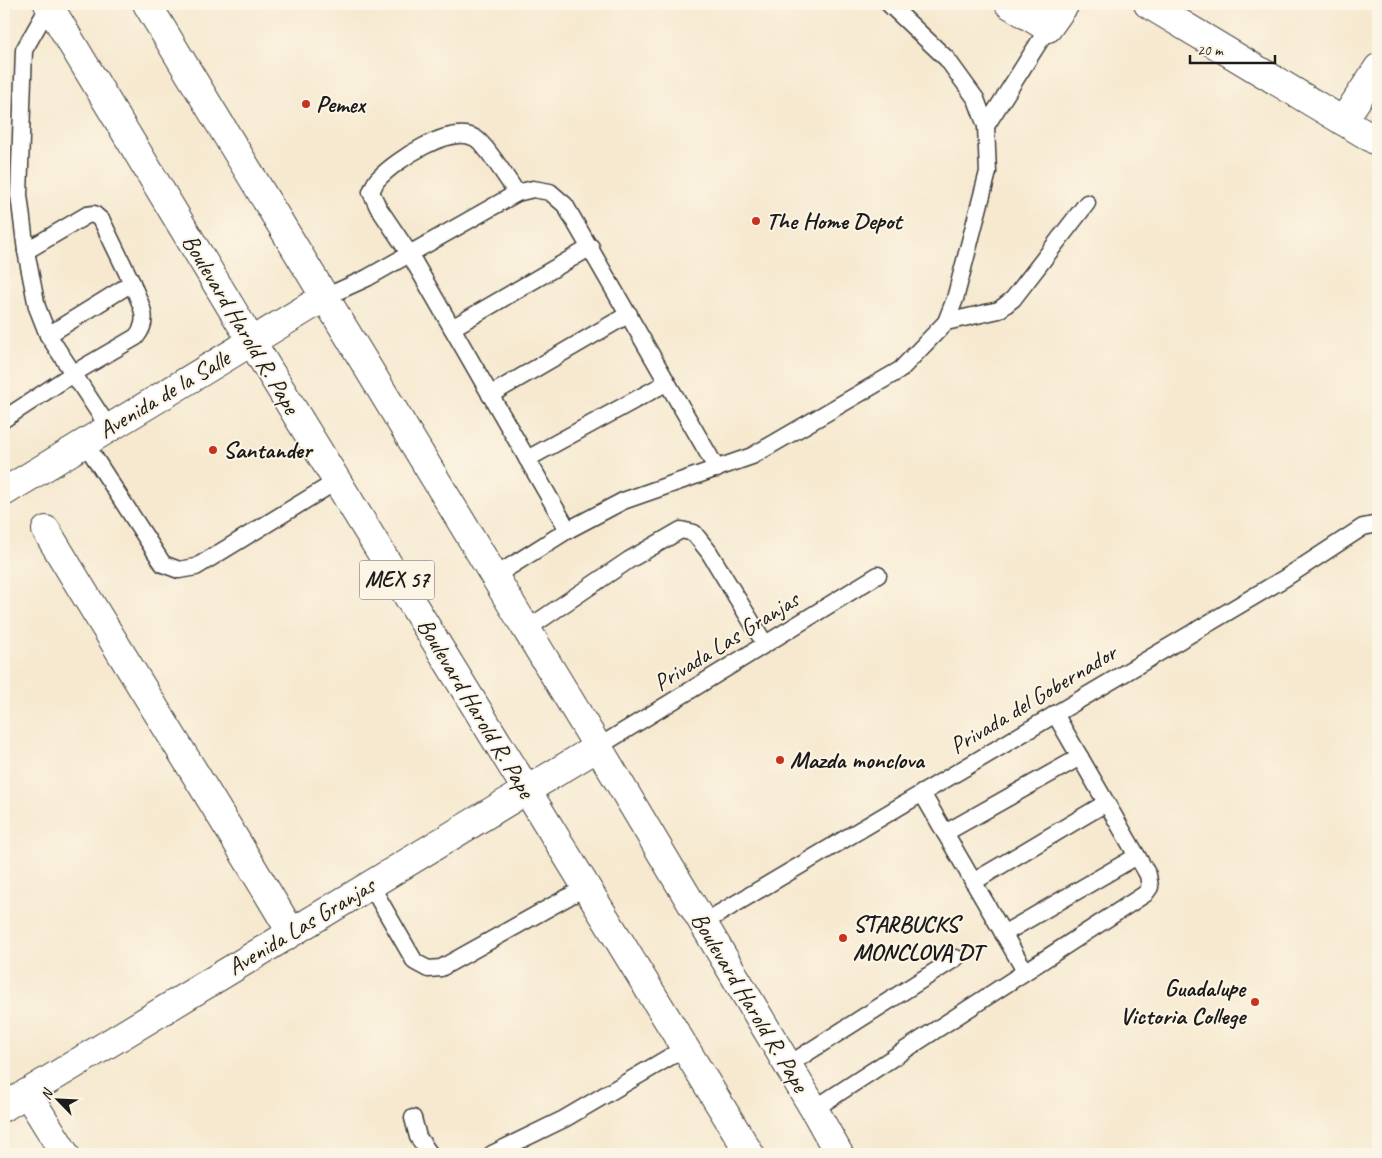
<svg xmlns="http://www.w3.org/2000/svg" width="1382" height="1158" viewBox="0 0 1382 1158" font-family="Caveat,sans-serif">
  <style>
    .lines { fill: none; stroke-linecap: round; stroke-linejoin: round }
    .lane-casing { stroke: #3d3b37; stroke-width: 19 }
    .street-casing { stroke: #3d3b37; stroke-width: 30 }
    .secondary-casing { stroke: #3d3b37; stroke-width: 30 }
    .highway-casing { stroke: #3d3b37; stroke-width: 30 }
    .lane { stroke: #fff; stroke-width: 16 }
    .street { stroke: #fff; stroke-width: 28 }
    .secondary { stroke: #fff; stroke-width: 28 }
    .highway { stroke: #fff; stroke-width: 28 }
    .poi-dot { fill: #c8321e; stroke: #fcf5e5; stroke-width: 2 }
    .labels { text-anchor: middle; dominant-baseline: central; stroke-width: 4; stroke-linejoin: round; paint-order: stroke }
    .shield { fill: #fcf5e5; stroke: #5f5d58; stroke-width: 1 }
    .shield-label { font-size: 22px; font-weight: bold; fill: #1c1c1c }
    .poi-label { font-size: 24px; font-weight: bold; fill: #1c1c1c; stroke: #fcf5e5; text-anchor: start }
    .street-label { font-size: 24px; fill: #1c1c1c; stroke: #fcf5e5 }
  </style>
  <rect width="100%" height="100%" fill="#fcf5e5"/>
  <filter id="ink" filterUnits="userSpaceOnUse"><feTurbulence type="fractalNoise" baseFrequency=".02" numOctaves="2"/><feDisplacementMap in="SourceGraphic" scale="10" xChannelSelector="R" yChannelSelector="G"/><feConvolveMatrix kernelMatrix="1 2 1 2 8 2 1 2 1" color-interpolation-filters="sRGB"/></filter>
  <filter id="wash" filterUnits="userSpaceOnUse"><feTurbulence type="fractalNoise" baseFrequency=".0096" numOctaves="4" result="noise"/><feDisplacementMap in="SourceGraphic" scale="20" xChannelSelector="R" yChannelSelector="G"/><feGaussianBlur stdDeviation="1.12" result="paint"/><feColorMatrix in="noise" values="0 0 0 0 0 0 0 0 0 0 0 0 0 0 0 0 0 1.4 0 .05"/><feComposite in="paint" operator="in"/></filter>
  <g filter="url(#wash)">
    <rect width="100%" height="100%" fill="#f6e9d0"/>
  </g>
  <g filter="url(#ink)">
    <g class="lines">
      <defs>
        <g id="lane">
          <path d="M 49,6 L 24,50 L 19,195 L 26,251 L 37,307 L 48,335 L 109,428"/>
          <path d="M 986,126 L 1048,28"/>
          <path d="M 517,193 C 509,182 485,143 475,138 C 450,124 396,160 378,179 C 375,182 373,188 371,192 L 378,207 L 409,253 L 568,530"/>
          <path d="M 26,251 L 87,215 L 94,214 L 102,221 L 132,283 L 48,335"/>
          <path d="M 325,297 L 367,278 L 517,193 L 533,189 L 550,192 L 565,205 L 717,469"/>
          <path d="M 946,322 L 999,310 L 1013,299 L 1087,203"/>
          <path d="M 452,328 L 591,247"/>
          <path d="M 490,395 L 629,314"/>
          <path d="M 4,419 L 74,373 L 136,337 C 152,318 139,303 132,283"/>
          <path d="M 85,443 L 163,564 L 179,570 L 196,567 L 337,481"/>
          <path d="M 527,459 L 666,383"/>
          <path d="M 495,576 L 568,530 L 623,501 L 752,456 L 900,370 L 946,322 L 955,299 L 988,172 L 986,126 L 976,99 L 947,59 L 889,4"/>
          <path d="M 527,629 L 629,560 L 681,530 L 694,533 L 709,552 L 765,644"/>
          <path d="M 598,747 L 878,575"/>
          <path d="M 922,793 L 1025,971"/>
          <path d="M 945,833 L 1080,757"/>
          <path d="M 973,882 L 1106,803"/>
          <path d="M 370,884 L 415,962 L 428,969 L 441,968 L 586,887"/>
          <path d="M 703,923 L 1285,578 L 1363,527 L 1378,524"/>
          <path d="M 1003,934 L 1137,856"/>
          <path d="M 788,1065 L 956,958"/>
          <path d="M 814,1109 L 1145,894 L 1150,887 L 1148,875 L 1055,714"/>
          <path d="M 413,1118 L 418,1137 L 430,1154"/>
          <path d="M 492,1154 L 564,1119 L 685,1048"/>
        </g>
        <g id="street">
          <path d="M 1009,4 L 1048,28 L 1065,4"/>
          <path d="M 1148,4 L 1378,142"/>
          <path d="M 1343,121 L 1378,68"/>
          <path d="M 4,492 L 325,297"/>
          <path d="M 46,530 C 127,665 211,797 291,932"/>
          <path d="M 27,1093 L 65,1154"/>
        </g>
        <path id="secondary" d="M 4,1107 L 598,747"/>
        <g id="highway">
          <path d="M 48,4 L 264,362 L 750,1154"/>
          <path d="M 147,4 L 598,747 L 814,1109 L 839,1154"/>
        </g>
      </defs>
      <!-- lane casing -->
      <use href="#lane" class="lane-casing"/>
      <!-- street casing -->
      <use href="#street" class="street-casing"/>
      <!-- secondary casing -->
      <use href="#secondary" class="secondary-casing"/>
      <!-- highway casing -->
      <use href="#highway" class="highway-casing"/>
      <!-- lane -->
      <use href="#lane" class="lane"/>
      <!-- street -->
      <use href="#street" class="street"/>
      <!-- secondary -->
      <use href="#secondary" class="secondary"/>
      <!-- highway -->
      <use href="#highway" class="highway"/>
    </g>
  </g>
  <!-- markers -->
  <g class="poi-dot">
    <circle cx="306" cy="104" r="5"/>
    <circle cx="756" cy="221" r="5"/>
    <circle cx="213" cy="450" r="5"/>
    <circle cx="780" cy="760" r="5"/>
    <circle cx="843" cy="938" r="5"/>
    <circle cx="1255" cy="1002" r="5"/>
  </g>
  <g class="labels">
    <!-- shield labels -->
    <rect class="shield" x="359.5" y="560.5" width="75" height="39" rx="4"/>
    <g class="shield-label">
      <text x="397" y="580">MEX 57</text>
    </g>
    <!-- poi labels -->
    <g class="poi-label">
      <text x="316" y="104">Pemex</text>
      <text x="766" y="221">The Home Depot</text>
      <text x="223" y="450">Santander</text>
      <text x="790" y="760">Mazda monclova</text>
      <text x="853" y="924">STARBUCKS<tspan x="853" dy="28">MONCLOVA DT</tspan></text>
      <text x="1245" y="988" text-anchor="end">Guadalupe<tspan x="1245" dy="28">Victoria College</tspan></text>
    </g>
    <!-- street labels -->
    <g class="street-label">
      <text transform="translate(241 324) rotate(59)">Boulevard Harold R. Pape</text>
      <text transform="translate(164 394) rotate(-31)">Avenida de la Salle</text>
      <text transform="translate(726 641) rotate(-32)">Privada Las Granjas</text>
      <text transform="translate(1033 699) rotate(-31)">Privada del Gobernador</text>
      <text transform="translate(476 708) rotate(59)">Boulevard Harold R. Pape</text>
      <text transform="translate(301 926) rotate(-31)">Avenida Las Granjas</text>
      <text transform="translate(750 1002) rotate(59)">Boulevard Harold R. Pape</text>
    </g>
  </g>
  <!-- margin -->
  <rect width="1382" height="1158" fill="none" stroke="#fcf5e5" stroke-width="20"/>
  <!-- north arrow -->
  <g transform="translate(58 1100) rotate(294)" stroke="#fcf5e5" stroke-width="4" paint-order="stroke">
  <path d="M0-4L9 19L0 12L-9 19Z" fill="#1c1c1c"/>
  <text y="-8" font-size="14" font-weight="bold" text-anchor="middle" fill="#1c1c1c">N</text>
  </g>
  <!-- scale -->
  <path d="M1190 55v8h85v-8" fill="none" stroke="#1c1c1c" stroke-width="2.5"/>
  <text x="1197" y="55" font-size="15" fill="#1c1c1c" stroke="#fcf5e5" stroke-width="4" paint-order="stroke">20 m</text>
</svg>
